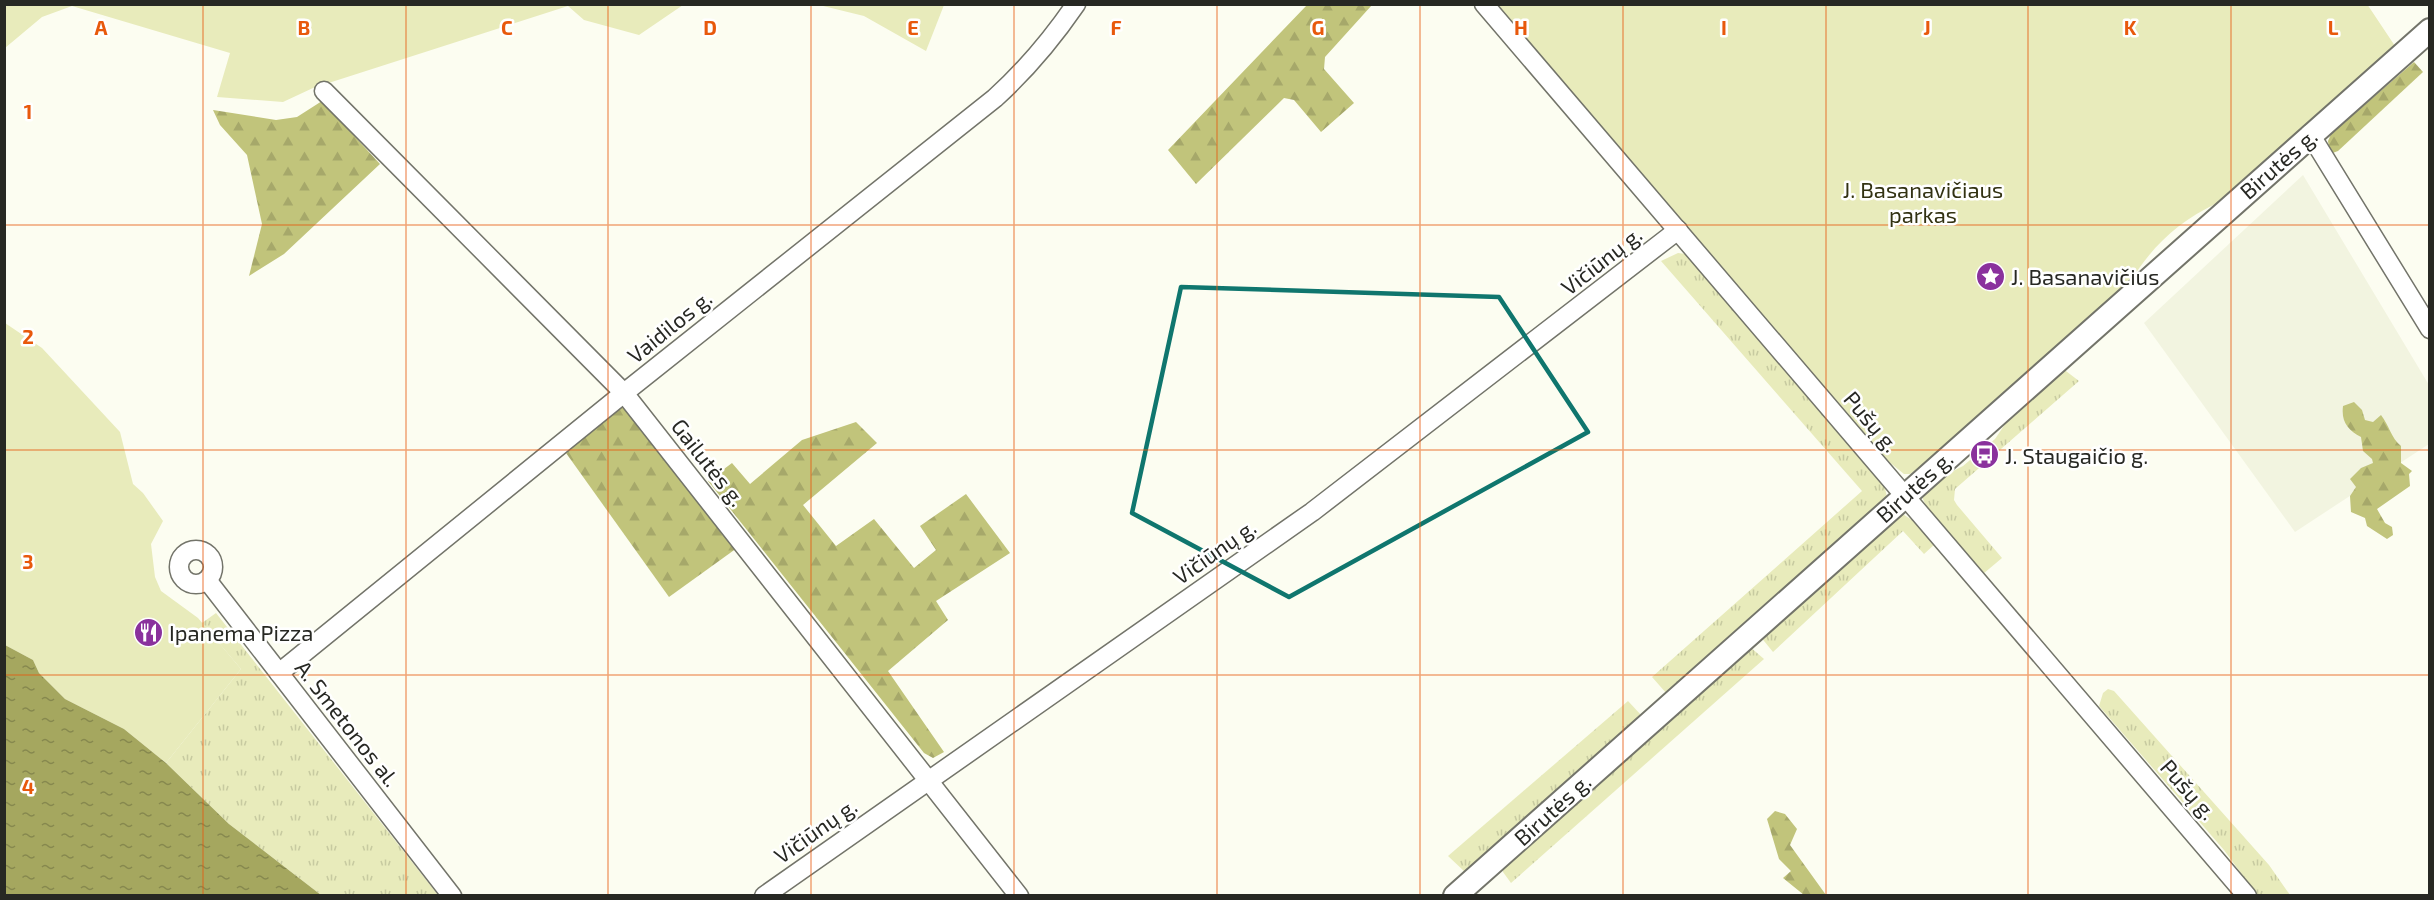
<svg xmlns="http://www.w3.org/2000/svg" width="2434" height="900" viewBox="0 0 2434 900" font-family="'Exo 2',sans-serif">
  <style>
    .built { fill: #f2f4e0 }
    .grass { fill: url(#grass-tufts) }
    .forest { fill: url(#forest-firs) }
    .park { fill: #e8ebbb }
    .water { fill: url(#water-ripples) }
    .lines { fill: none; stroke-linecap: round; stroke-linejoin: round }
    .minor-casing { stroke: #73746a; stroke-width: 21 }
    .tertiary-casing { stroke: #73746a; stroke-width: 26 }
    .minor { stroke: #fff; stroke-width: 18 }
    .tertiary { stroke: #fff; stroke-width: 22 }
    .marked { fill: none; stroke: #0f766e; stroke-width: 4.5; stroke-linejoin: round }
    .grid { fill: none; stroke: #e8590c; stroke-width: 1.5; stroke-opacity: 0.55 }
    .labels { text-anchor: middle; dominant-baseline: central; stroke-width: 5; stroke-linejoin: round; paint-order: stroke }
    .street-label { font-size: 22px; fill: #272823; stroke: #fff }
    .park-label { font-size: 22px; fill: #323212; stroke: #fff }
    .poi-label { font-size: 22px; fill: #272823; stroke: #fff; text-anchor: start }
    .grid-label { font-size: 20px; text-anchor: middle; font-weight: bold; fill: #e8590c; stroke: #fff; stroke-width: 5; stroke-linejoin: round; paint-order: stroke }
  </style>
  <defs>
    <pattern id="grass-tufts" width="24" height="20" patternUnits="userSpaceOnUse" patternTransform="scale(1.5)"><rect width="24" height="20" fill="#e8ebbb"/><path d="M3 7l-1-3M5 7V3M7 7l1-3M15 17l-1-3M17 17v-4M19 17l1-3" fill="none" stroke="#c7caa0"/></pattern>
    <pattern id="forest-firs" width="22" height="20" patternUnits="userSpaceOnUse" patternTransform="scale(1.5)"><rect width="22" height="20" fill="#c1c47b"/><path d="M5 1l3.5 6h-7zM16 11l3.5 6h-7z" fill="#a6a86a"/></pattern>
    <pattern id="water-ripples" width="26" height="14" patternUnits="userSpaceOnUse" patternTransform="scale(1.5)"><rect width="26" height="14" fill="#a5a75f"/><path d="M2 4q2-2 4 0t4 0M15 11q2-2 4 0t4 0" fill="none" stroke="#86884e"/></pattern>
  </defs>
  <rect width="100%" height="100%" fill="#fcfdf1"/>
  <!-- built -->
  <path class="built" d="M 2303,175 L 2429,385 L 2429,444 L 2295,532 L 2144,323 Z"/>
  <!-- grass -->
  <g class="grass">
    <path d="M 1678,253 L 1686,254 L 1884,484 L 1887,497 L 1667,694 L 1652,677 L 1862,491 L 1661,261 Z"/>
    <path d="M 2062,368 L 2079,381 L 1955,489 L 1954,500 L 1957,505 L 2002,558 L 1983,574 L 1928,510 L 1922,497 L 1935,480 L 1963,466 L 1995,439 L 2014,411 Z"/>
    <path d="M 1901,513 L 1917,523 L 1935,544 L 1924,554 L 1903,531 L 1773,652 L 1760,636 Z"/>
    <path d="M 216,613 L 438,895 L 321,895 L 229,824 L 166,763 L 241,669 L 202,623 Z"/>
    <path d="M 1749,646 L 1764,659 L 1511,883 L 1503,872 L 1503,864 Z"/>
    <path d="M 2108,689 L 2114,691 L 2269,865 L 2290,895 L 2257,895 L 2224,850 L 2099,706 L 2103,693 Z"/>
    <path d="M 1628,701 L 1642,716 L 1465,872 L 1448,856 Z"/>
  </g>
  <!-- forest -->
  <g class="forest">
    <path d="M 1307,5 L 1372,5 L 1325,57 L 1324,69 L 1354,103 L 1321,132 L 1294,100 L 1284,98 L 1196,184 L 1168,150 Z"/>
    <path d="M 2414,62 L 2423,72 L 2338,151 L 2330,154 L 2328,141 L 2331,134 Z"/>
    <path d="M 322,101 L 380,164 L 284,254 L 249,276 L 262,224 L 247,155 L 220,125 L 213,110 L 276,120 L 297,117 Z"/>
    <path d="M 2354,402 L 2362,410 L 2365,420 L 2373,422 L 2381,415 C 2389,425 2391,438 2401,446 L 2401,463 L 2412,471 L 2409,474 L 2410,486 L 2377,509 L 2385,523 L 2392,527 L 2393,535 L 2387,539 L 2367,526 L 2365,518 L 2351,512 L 2350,496 L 2356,487 L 2350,479 L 2361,468 L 2373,463 L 2372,459 L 2363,451 L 2361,437 C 2348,430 2341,422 2343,406 Z"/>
    <path d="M 623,406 L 737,548 L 669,597 L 566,453 Z"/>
    <path d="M 856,422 L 877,443 L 803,505 L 836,546 L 874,519 L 914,568 L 936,550 L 920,526 L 966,494 L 1010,553 L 936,601 L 948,620 L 888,671 L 944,752 L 933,758 L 924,753 L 708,481 L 732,463 L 750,484 L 802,440 Z"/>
    <path d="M 1775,811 L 1785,814 L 1797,829 L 1790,845 L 1826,895 L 1804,895 L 1783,878 L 1791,871 L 1779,859 L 1767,819 Z"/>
  </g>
  <!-- park -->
  <g class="park">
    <path d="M 2367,4 L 2395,46 L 2217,203 C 2178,222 2153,245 2130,282 L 1923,465 L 1910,474 L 1904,474 L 1883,457 L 1495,5 Z"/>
    <path d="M 5,5 L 683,5 L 639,35 L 584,20 L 568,6 L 313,88 L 283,102 L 217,97 L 230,53 L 72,6 L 42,17 L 5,48 Z"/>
    <path d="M 819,5 L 944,4 L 944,5 L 926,51 L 864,16 Z"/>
    <path d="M 5,323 L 42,348 L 120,432 L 133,484 L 143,493 L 163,521 L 151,544 L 155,577 L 161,591 L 198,618 L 241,669 L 166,763 L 124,729 L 65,699 L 39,673 L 33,660 L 5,645 Z"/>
  </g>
  <!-- water -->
  <path class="water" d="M 5,645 L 33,660 L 39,673 L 65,699 L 124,729 L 166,763 L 229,824 L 321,895 L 5,895 Z"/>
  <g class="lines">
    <defs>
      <g id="minor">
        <path d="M 1484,4 L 2247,896"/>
        <path d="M 324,91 L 624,393 L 1019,896"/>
        <path d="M 2310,134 L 2430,329"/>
        <circle cx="196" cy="567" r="17"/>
        <path d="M 207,580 L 452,896"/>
        <path d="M 279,673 L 624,393 L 995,98 C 1027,69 1052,39 1076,4"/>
        <path d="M 764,896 L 1312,512 L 1678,230"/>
      </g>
      <path id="tertiary" d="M 1455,896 L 2430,30"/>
    </defs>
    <!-- minor casing -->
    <use href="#minor" class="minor-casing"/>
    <!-- tertiary casing -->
    <use href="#tertiary" class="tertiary-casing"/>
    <!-- minor -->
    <use href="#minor" class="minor"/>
    <!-- tertiary -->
    <use href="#tertiary" class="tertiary"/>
  </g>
  <!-- marked area -->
  <path class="marked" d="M 1181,287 L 1499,297 L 1588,432 L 1289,597 L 1132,513 Z"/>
  <!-- grid -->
  <path class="grid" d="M 203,4 L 203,896M 406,4 L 406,896M 608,4 L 608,896M 811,4 L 811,896M 1014,4 L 1014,896M 1217,4 L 1217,896M 1420,4 L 1420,896M 1623,4 L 1623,896M 1826,4 L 1826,896M 2028,4 L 2028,896M 2231,4 L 2231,896M 4,225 L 2430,225M 4,450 L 2430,450M 4,675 L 2430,675"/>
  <!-- icons -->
  <defs>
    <symbol id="sight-disc" viewBox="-11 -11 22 22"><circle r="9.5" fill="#8a319d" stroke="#fff"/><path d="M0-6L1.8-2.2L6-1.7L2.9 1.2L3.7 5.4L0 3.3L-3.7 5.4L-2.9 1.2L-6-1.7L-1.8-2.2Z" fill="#fff"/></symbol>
    <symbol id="bus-disc" viewBox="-11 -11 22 22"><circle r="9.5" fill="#8a319d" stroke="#fff"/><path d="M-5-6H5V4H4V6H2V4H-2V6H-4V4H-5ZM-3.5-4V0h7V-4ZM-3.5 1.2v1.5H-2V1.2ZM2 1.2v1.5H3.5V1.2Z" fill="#fff"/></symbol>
    <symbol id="restaurant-disc" viewBox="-11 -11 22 22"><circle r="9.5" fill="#8a319d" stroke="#fff"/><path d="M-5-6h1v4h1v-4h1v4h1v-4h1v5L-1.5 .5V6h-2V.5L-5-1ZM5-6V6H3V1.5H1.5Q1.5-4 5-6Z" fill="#fff"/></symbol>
  </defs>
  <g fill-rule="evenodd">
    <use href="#sight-disc" x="1974" y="260" width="33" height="33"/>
    <use href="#bus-disc" x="1968" y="438" width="33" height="33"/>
    <use href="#restaurant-disc" x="132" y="616" width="33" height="33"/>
  </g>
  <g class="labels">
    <!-- street labels -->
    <g class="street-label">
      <text transform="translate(2278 163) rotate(-41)">Birutės g.</text>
      <text transform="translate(1601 260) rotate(-38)">Vičiūnų g.</text>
      <text transform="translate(669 326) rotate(-39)">Vaidilos g.</text>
      <text transform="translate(1872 421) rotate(50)">Pušų g.</text>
      <text transform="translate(709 462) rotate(52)">Gailutės g.</text>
      <text transform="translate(1914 486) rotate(-42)">Birutės g.</text>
      <text transform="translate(1214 551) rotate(-35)">Vičiūnų g.</text>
      <text transform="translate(348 723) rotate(52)">A. Smetonos al.</text>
      <text transform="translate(2189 789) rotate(49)">Pušų g.</text>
      <text transform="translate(1552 809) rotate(-42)">Birutės g.</text>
      <text transform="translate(815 830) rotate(-35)">Vičiūnų g.</text>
    </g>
    <!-- park labels -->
    <g class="park-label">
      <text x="1923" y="189">J. Basanavičiaus<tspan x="1923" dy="25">parkas</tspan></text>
    </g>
    <!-- poi labels -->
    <g class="poi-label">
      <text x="2011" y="276">J. Basanavičius</text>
      <text x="2005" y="455">J. Staugaičio g.</text>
      <text x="169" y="632">Ipanema Pizza</text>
    </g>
  </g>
  <g class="grid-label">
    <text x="101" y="35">A</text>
    <text x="304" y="35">B</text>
    <text x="507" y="35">C</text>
    <text x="710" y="35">D</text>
    <text x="913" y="35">E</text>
    <text x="1116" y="35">F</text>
    <text x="1318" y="35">G</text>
    <text x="1521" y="35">H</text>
    <text x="1724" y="35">I</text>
    <text x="1927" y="35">J</text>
    <text x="2130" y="35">K</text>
    <text x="2333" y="35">L</text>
    <text x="28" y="119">1</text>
    <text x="28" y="344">2</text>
    <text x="28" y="569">3</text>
    <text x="28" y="794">4</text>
  </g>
  <!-- border -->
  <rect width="2434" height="900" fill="none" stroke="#272823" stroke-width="12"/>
</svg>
